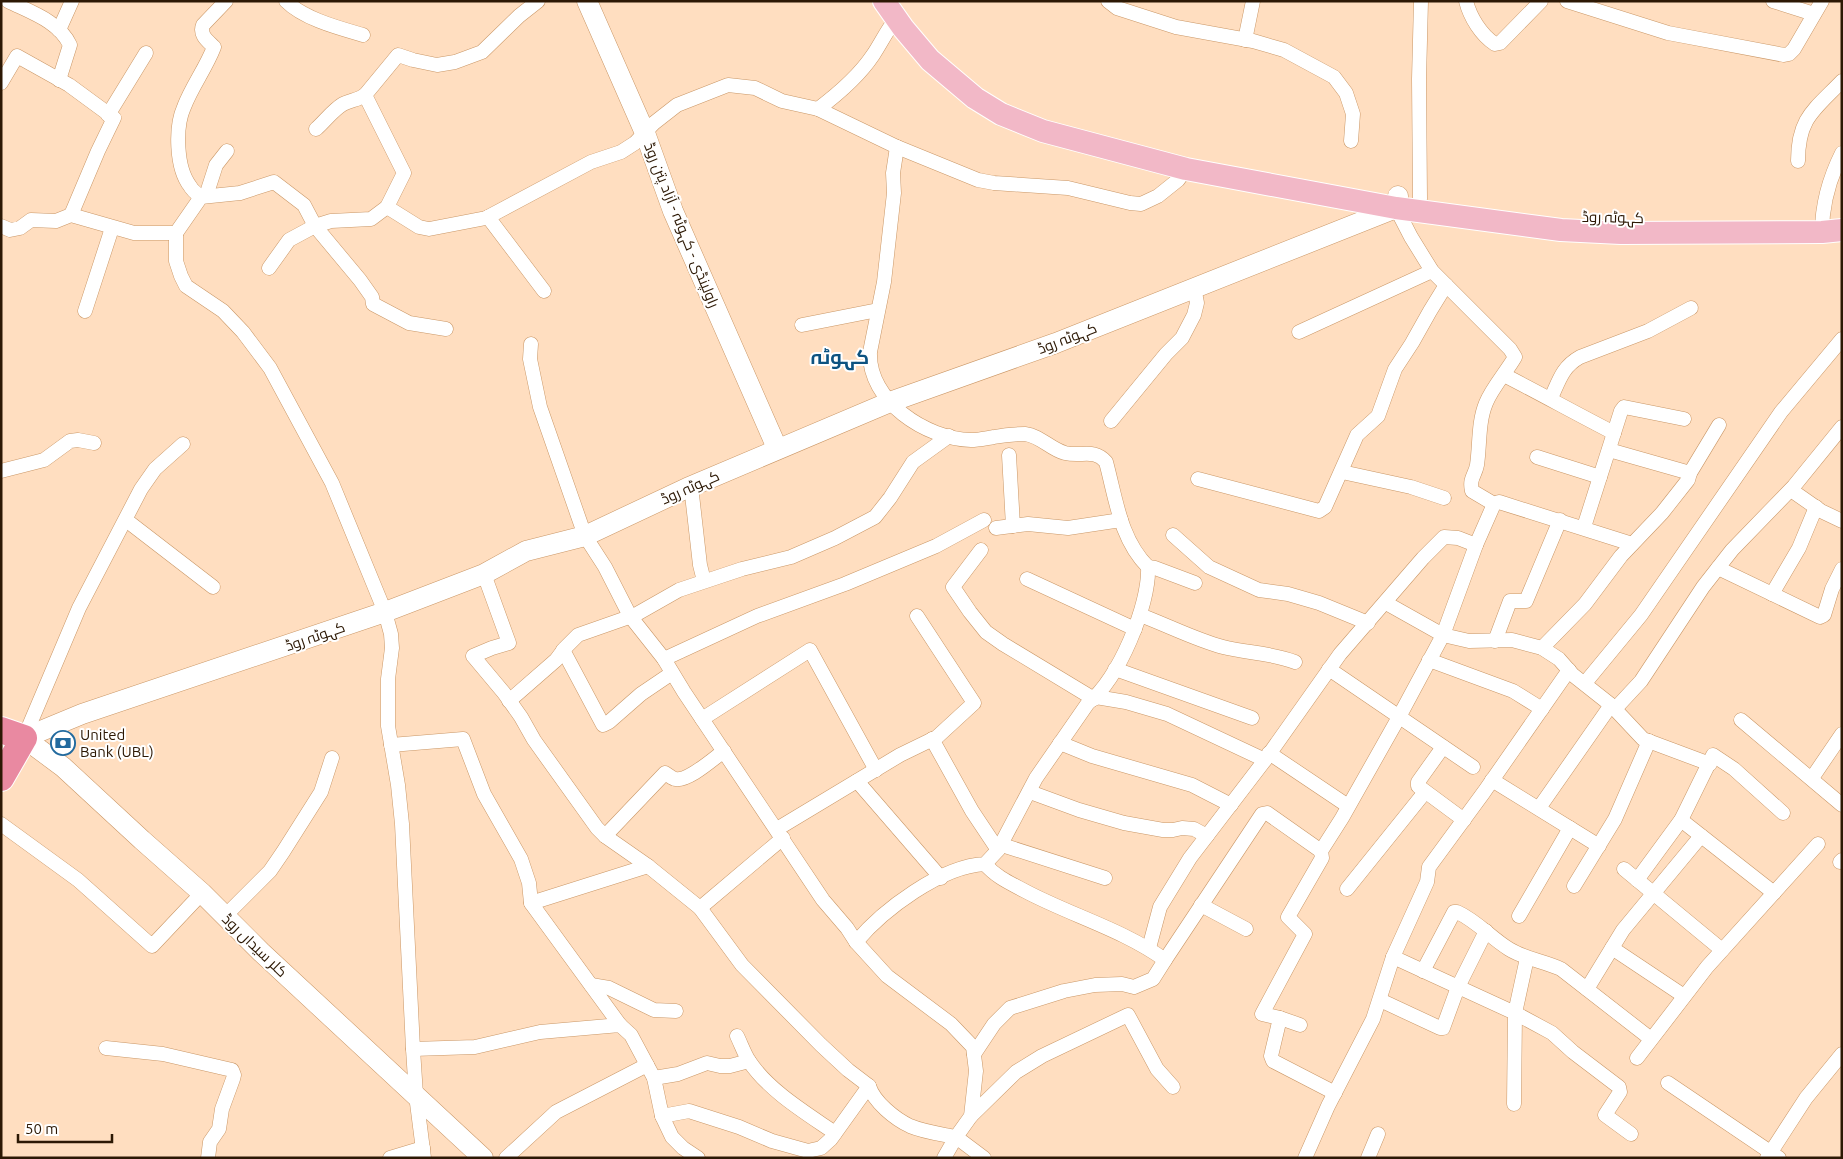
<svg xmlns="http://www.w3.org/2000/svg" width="1843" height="1159" viewBox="0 0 1843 1159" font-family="Ubuntu,Cairo,sans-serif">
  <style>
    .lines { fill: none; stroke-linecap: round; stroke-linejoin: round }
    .street-casing { stroke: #ca9766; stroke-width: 15 }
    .secondary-casing { stroke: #ca9766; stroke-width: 21 }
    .primary-casing { stroke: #fff; stroke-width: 24 }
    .highway-casing { stroke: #fff; stroke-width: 28 }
    .street { stroke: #fff; stroke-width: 14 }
    .secondary { stroke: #fff; stroke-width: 20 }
    .primary { stroke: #f2b8c7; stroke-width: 22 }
    .highway { stroke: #e989a1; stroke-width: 26 }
    .labels { text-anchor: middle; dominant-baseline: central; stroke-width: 4; stroke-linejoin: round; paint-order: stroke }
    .street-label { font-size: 15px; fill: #2c1804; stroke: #fff }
    .poi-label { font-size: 15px; fill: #2c1804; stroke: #fff; text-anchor: start }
    .district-label { font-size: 20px; font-weight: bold; fill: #0d5381; stroke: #fff }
  </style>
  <rect width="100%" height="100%" fill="#ffdec0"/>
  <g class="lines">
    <defs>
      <g id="street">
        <path d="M 8,1 C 30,12 59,21 70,45 L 59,80"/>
        <path d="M 286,1 C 304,19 339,28 363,35"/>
        <path d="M 1108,1 L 1117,8 L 1176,27 L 1253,41 L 1284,50 L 1334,77 L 1346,93 L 1353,114 L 1351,141"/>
        <path d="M 1466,1 C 1470,17 1481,35 1495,44 L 1500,43 L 1541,1"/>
        <path d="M 1567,1 L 1668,33 L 1784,55 L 1789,54 L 1794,49 L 1822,1"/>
        <path d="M 1773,1 L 1814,14"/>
        <path d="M 896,19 C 887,30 881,43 873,55 C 859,76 838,94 818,109 L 897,147 L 978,180 L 994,183 L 1068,188 L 1130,203 L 1141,204 L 1158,196 L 1178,180 L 1186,169"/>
        <path d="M 59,30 L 72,1"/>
        <path d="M 1245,40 L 1253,1"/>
        <path d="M 1,83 L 17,56 L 69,85 L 114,118 L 98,151 L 71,215"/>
        <path d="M 108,115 L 146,53"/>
        <path d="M 316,129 C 325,121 333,110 343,104 C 351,100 358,100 365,95"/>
        <path d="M 1798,161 C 1798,118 1814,110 1842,81"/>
        <path d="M 206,196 L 216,165 L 227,151"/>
        <path d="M 201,197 C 197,194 192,190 190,186 C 176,168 175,127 184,107 C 192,86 206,68 214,47 C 208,41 199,35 203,25 L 226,1"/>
        <path d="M 1420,199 L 1419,79 L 1421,1"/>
        <path d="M 387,207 L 419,227 L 429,229 L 486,218 L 591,162 L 621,152 L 635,143 L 654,123 L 677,105 L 728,85 L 755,88 L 782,101 L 818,109"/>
        <path d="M 1396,208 L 1411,237 L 1432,271 L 1510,349 L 1515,357 C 1507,371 1492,388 1486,403 C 1478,422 1480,445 1477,465 C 1475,476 1469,478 1472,491 L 1494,504"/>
        <path d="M 488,217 L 544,291"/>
        <path d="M 1,226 L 10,230 L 20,228 L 31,220 L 56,221 L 71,215 L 134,233 L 176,233 L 176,261 L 181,276 L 186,286 L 223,311 L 243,332 L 270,368 L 332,483 L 385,612 L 391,634 L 392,648 L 388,679 L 388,726 L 398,785 L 402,824 L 413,1049 L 416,1095 L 424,1158"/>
        <path d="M 1822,232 C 1822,205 1830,177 1842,153"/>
        <path d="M 176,233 L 201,197 L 240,193 L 274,182 L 304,205 L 315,226 L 360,280 L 372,297 L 373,304 L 409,323 L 446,329"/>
        <path d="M 269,268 L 289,240 L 315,226 L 331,221 L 371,219 L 387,207 L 404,173 L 365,95 L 398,55 L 413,60 L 437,65 L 455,62 L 482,52 L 519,16 L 538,1"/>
        <path d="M 85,311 L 112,228"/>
        <path d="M 802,325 L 878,310"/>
        <path d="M 1299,332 L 1432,271"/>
        <path d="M 531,344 L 530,359 L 540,407 L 585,536 L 605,567 L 630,616 L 664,659 L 684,692 L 823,900 L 847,928 L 856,942 L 887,976 L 951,1024 L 973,1047 L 976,1071 L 971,1116 L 956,1137 L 984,1158"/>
        <path d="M 1504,375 C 1541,394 1577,414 1614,433"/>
        <path d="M 1551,398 C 1559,381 1562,367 1580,357 L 1648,331 L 1691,308"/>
        <path d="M 1111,421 L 1166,354 L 1182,338 L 1194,315 L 1197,303 L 1194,287"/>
        <path d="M 1609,450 L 1690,473"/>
        <path d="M 1009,455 L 1013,526"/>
        <path d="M 1537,457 L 1600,477"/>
        <path d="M 1,471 L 44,460 L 70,441 L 78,440 L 94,443"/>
        <path d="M 1342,472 L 1411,487 L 1444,498"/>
        <path d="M 1198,479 L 1319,511 L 1325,507 L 1357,435 L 1378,416 L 1395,369 L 1412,343 L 1430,311 L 1446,285"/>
        <path d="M 691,486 L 700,565 L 704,581"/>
        <path d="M 1791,490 L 1821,511 L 1842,521"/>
        <path d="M 126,520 L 213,587"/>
        <path d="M 1584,527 L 1621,411 L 1624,407 L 1684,419"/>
        <path d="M 996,528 L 1028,524 L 1068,528 L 1121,520"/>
        <path d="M 1173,535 L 1209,567 L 1259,590 L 1288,594 L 1319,603 L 1368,623"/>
        <path d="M 981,550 L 953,587 L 970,612 L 986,632 L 1003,644 L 1094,699"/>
        <path d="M 1148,567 L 1155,568 L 1195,583"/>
        <path d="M 1718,568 L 1820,617 L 1824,615 L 1832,589 L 1842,569"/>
        <path d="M 484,574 L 509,643 L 492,648 L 473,656 L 504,693 L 521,717 L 534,740 L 597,828 L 605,836 L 648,866 L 700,908 L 742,965 L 821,1045 L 848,1070 L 869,1086"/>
        <path d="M 1027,579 L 1135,629"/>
        <path d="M 1772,594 L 1799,548 L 1816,507"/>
        <path d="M 1386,603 L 1443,635 L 1469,641 L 1512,640 L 1542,648 L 1559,659 L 1573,675 L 1611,705 L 1643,739 L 1710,764"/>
        <path d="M 1140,615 C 1167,625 1196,640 1223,647 C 1247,653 1272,653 1295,662"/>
        <path d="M 1495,641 L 1510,601 L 1526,601 L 1560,520"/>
        <path d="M 1542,648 L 1585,604 L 1621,556 L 1662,513 L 1688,480 L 1690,473 L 1719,425"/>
        <path d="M 563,650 L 603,725 L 609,722 L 641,694 L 672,673"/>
        <path d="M 664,659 L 757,616 L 845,584 L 936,546 L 984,520"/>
        <path d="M 1429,660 L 1513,691 L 1542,709"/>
        <path d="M 1115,669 L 1252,718"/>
        <path d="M 1329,669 L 1473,767"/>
        <path d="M 1585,683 L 1641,615 L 1781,412 L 1842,339"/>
        <path d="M 1096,697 L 1126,702 L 1167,714 L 1265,760"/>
        <path d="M 509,701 L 556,660 L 565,648 L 578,635 L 635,615 L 679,590 L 742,569 L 791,557 L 835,538 L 875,517 L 890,498 L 913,462 L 949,436"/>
        <path d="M 1615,709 L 1641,681 L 1703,587 L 1732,550 L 1794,486 L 1842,427"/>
        <path d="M 702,719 L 810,650 L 876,770"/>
        <path d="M 1741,720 L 1842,805"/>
        <path d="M 24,738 L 79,608 L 141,489 L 155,469 L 183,444"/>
        <path d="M 932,739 L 972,811 L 998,850"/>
        <path d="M 1060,743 L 1092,756 L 1192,785 L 1231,805"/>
        <path d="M 391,745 L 463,739 L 484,794 L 521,859 L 529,883 L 531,903 L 620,1025"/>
        <path d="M 1443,747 L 1418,782 L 1418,786 L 1464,820"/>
        <path d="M 1269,753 L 1348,806"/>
        <path d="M 1812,778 L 1842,734"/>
        <path d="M 1492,780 L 1599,846"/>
        <path d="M 857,781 L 941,878"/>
        <path d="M 1030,792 L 1079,810 L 1124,823 L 1163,830 L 1173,830 L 1182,828 L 1194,829 L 1207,836"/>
        <path d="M 1539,808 L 1611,705"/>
        <path d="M 1681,820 L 1774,893"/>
        <path d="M 1,824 L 78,880 L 152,946 L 202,893"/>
        <path d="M 777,829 L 900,755 L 937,737 L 974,703 L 917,616"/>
        <path d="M 605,836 L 665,773 C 668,775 672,778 675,779 C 688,782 714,758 724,751"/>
        <path d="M 1002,845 L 1105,878"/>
        <path d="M 1840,862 L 1842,860"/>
        <path d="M 1624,869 L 1722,950"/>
        <path d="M 1637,880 L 1681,820 L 1713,755 L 1734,769 L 1783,813"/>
        <path d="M 1574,886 L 1615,819 L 1649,741"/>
        <path d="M 1347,889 L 1425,792"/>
        <path d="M 531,903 L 648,866"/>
        <path d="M 1201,905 L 1246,929"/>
        <path d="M 700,908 L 783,838"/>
        <path d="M 225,916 L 270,871 L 283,852 L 321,792 L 332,758"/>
        <path d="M 1519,916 L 1570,828"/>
        <path d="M 856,942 C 883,910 941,866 985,864 L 998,850 L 1036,778 L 1088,703 C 1118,681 1150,604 1148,567 C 1120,539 1116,499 1106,462 C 1094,448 1082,457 1065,453 C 1050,449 1041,436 1025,434 C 1015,434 1004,435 994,437 C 987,438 978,440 971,440 C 926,439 868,401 870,352 L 884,282 L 894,193 L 893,173 L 897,147"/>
        <path d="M 1149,948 L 1160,907 L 1190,858 L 1265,760 L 1340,654 L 1423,558 L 1444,537 L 1458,538 L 1476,545"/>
        <path d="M 1612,948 L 1684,996"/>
        <path d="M 1393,957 L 1515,1013 L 1552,1033 L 1573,1052 L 1619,1087 L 1620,1092 L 1605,1115 L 1631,1134"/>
        <path d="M 1165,960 L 1262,814 L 1267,813 L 1321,851"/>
        <path d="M 1423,971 L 1454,912 L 1457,912 C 1477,921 1491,938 1509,949 C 1525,959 1544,961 1561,969 L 1651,1039"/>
        <path d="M 591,985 L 609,988 L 654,1010 L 676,1011"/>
        <path d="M 1587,989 L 1623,930 L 1701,836"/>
        <path d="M 1380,1000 L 1440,1028 L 1443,1028 L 1458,987 L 1486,931"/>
        <path d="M 1280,1018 L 1300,1025"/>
        <path d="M 737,1036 C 741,1044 744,1053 749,1061 C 769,1091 806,1113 835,1133"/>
        <path d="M 106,1048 L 163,1054 L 232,1070 L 234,1075 L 233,1079 L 222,1109 L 219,1129 L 210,1142 L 208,1158"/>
        <path d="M 413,1049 L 475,1047 L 540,1032 L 620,1025 L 631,1035 L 654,1078 L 662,1116 L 689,1111 L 739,1127 L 772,1141 L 808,1151 L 821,1148 L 831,1139 L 869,1086 C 874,1102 895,1119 910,1126 C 924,1132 941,1134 956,1137 L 944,1158"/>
        <path d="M 974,1054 L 994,1024 L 1010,1008 L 1064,991 L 1095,985 L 1122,984 L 1134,987 L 1153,979 L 1165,960 C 1124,930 1070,915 1025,891 C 1010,883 996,877 985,864"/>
        <path d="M 1637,1058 L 1707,967 L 1818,844"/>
        <path d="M 654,1078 L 678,1074 L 707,1063 L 720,1066 L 730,1066 L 749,1061"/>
        <path d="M 1668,1083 L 1779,1158"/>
        <path d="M 1335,1093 L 1273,1061 L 1271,1056 L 1280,1018 L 1262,1014 L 1305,934 L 1288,917 L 1322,858 L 1321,851 L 1342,818 L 1399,717 L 1443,635 L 1476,545 L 1494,504 L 1499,502 L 1632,544"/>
        <path d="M 1514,1104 L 1515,1013 L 1527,958"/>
        <path d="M 662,1116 L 672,1137 L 683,1148 L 698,1158"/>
        <path d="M 971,1116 L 1016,1072 L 1042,1056 L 1128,1015 L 1157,1069 L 1173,1087"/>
        <path d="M 390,1158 L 423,1148"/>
        <path d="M 506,1158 L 556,1112 L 647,1065"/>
        <path d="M 1305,1158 L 1328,1106 L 1373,1019 L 1393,957 L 1427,882 L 1429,867 L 1484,792 L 1569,670"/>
        <path d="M 1368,1158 L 1378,1134"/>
        <path d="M 1767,1158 L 1806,1098 L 1842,1054"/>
      </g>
      <g id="secondary">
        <path d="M 587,1 L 645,133 L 673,211 L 777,448"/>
        <path d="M 24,738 L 82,714 L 385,612 L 484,574 L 526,551 L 585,536 L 687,488 L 890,402 L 1056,343 L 1396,208 L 1398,196"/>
        <path d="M 24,738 L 63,767 L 142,840 L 202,893 L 261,952 L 483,1158"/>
      </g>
      <path id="primary" d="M 884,1 L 903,28 L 930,60 L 975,98 L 1001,114 L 1043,131 L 1186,169 L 1396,208 L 1561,230 L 1621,233 L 1822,232 L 1842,230"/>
      <path id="highway" d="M 1,730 L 24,738 L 1,778"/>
    </defs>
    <!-- street casing -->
    <use href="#street" class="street-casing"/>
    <!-- secondary casing -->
    <use href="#secondary" class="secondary-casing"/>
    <!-- primary casing -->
    <use href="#primary" class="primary-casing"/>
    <!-- highway casing -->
    <use href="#highway" class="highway-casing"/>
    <!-- street -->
    <use href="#street" class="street"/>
    <!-- secondary -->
    <use href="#secondary" class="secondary"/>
    <!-- primary -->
    <use href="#primary" class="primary"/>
    <!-- highway -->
    <use href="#highway" class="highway"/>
  </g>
  <!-- icons -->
  <defs>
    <symbol id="bank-ring" viewBox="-11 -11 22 22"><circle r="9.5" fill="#fff" stroke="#226a9e" stroke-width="1.5"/><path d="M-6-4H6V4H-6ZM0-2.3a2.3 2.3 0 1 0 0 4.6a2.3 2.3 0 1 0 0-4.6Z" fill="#226a9e"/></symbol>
  </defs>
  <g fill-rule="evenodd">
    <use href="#bank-ring" x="49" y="729" width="28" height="28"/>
  </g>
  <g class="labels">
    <!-- street labels -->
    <g class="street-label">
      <text transform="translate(1613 217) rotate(1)">کہوٹہ روڈ</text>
      <text transform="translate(682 225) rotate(68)">راولپنڈی - کہوٹہ - آزاد پتن روڈ</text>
      <text transform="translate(1067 338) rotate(-21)">کہوٹہ روڈ</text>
      <text transform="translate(690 487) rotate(-24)">کہوٹہ روڈ</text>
      <text transform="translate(315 636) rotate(-19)">کہوٹہ روڈ</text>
      <text transform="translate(255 945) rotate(44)">کلر سیداں روڈ</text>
    </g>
    <!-- poi labels -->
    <g class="poi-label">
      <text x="80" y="734">United<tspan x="80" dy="17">Bank (UBL)</tspan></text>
    </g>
    <!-- district labels -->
    <g class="district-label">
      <text x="840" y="356">کہوٹہ</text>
    </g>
  </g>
  <!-- border -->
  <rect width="1843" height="1159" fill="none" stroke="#2c1804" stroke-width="5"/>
  <!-- scale -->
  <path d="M18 1134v8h94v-8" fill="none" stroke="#2c1804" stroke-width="2.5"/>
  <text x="25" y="1134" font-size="15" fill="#2c1804" stroke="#ffffff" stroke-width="4" paint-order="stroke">50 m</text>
</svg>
